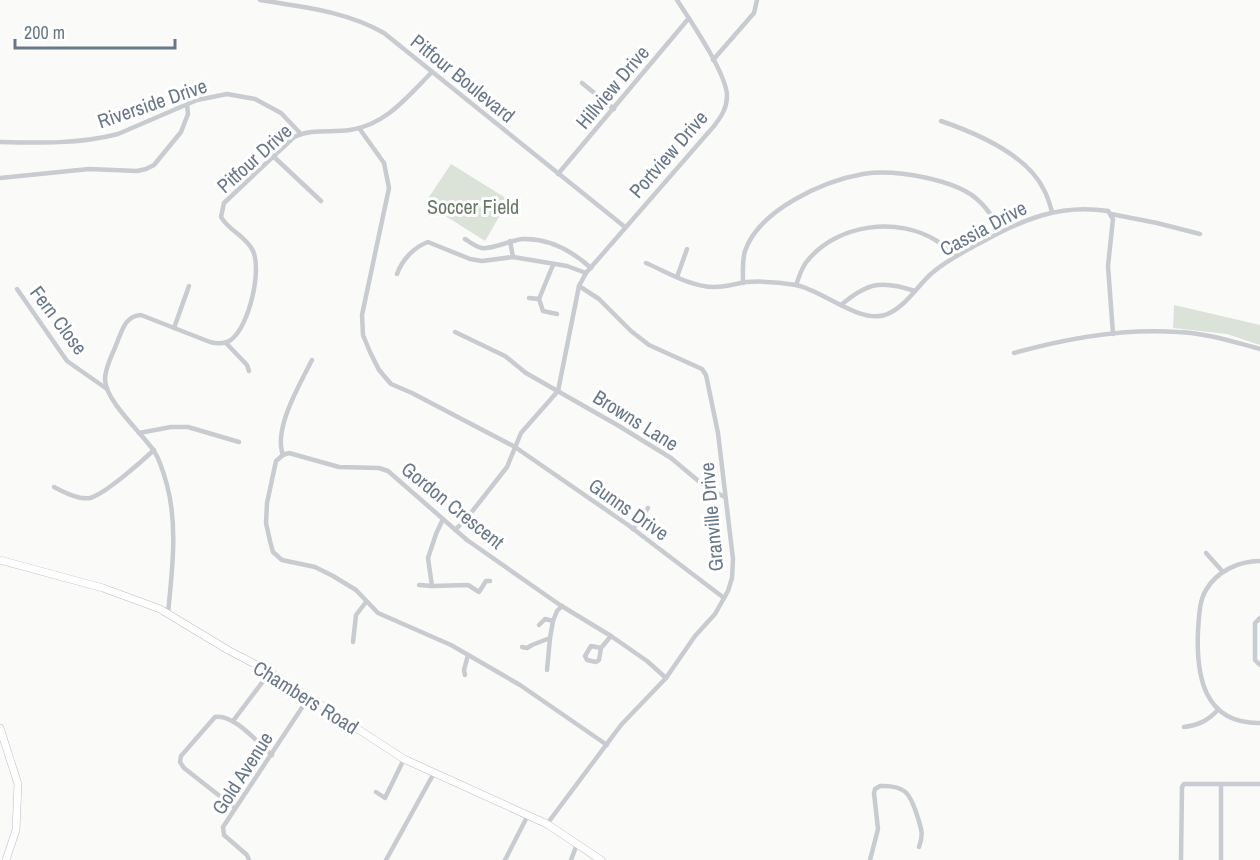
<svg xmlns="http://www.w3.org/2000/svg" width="1260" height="860" viewBox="0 0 1260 860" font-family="'Archivo Narrow',sans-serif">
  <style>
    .green { fill: #dbe2d8 }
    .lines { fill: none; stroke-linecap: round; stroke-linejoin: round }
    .secondary-casing { stroke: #babfc4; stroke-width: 8 }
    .street { stroke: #c8cbcf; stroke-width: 4.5 }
    .secondary { stroke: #fff; stroke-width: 7 }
    .labels { text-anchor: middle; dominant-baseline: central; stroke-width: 6; stroke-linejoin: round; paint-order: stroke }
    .street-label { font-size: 20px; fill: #68788a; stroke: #fff }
    .park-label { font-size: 20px; fill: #667a63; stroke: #fff }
  </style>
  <rect width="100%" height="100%" fill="#fafaf8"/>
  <!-- green -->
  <g class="green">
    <path d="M 451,164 L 509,200 L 485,241 L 425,203 Z"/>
    <path d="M 1174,305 L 1260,325 L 1260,345 L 1227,334 L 1173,328 Z"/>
  </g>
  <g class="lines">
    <defs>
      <g id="secondary">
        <path d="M 0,560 L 103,588 L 160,609 L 228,650 L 270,672 L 404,759 L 547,824 L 601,860"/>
        <path d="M 0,728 L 18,784 L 16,830 L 6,860"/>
      </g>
    </defs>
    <!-- secondary casing -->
    <use href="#secondary" class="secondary-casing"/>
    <!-- street -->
    <g class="street">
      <path d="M 260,0 C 302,7 346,11 384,33 L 625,227"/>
      <path d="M 713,60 L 754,13 L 757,0"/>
      <path d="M 582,83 L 614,109"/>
      <path d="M 941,121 C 976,133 1027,154 1044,190 C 1048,197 1050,205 1052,212"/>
      <path d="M 359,128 L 384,163 L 389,188 L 362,315 L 363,335 L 370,352 L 379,370 L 391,384 L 412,393 L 515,447 L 628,525 L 724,598"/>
      <path d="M 0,142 C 39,143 80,144 118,134 L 197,100 L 227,94 L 255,99 L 281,113 L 301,134"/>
      <path d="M 273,156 L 321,201"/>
      <path d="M 558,174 L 689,18"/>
      <path d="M 0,178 L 89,169 L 137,171 L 146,169 L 154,165 L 181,132 L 188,114 L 187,104"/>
      <path d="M 1111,214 L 1157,223 L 1200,234"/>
      <path d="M 465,239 C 470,242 476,247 482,248 C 490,250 511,240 523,239 C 549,238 572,251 591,268"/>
      <path d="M 513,257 L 567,266 L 586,273"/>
      <path d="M 646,263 C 667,272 691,287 714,287 C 725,287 735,284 746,282 C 762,281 779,282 796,285 C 822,290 858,323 885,315 C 905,308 917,286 932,273 C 947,260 965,251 982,242 C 1024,219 1059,204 1108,211 L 1113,219 L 1108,266 L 1113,334"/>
      <path d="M 397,274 C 402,260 414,247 428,242 L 470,259 L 482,261 L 513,257 L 510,241"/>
      <path d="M 677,277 L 687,249"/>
      <path d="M 743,283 C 743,273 742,261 745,251 C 759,210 823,181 863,174 C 894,169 958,179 980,202 C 989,210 995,222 1002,231"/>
      <path d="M 796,285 C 799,277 802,266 808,260 C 838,224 898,216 937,241 C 943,245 949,251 955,256"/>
      <path d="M 17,289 L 67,361 L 107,389"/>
      <path d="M 529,298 L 539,299 L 553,265"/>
      <path d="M 539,299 L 543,311 L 557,314"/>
      <path d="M 841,305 C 868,282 882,280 915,291"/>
      <path d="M 174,328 L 189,286"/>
      <path d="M 455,332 L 505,356 L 526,373 L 619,426 L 671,458 L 708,489 L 725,497"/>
      <path d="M 226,343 L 247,365 L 249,371"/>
      <path d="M 1014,353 C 1067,338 1123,328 1178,332 C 1206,333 1234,342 1260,349"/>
      <path d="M 139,433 L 171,427 L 188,427 L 239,442"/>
      <path d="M 283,455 C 273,429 300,384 312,360"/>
      <path d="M 54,487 C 64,492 79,500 90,498 C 105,494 141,462 154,450"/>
      <path d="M 443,519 L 436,534 L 428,558 L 432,586 L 468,585 L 479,592 L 486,581 L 490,581"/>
      <path d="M 633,529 L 648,508"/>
      <path d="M 455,530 L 467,518 L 507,467 L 521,433 L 558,391 L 579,286 L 586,273 L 714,126 C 721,117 727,108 727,96 C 727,74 690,20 677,0"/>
      <path d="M 1206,553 L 1223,572"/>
      <path d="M 1260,561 C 1239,561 1217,571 1206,590 C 1199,601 1199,618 1198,631 C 1196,676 1204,724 1260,723"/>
      <path d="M 419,585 L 432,586"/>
      <path d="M 168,613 C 172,572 178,526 167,485 C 164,474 160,460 154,451 C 142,433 105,401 105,379 C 105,366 114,352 118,340 C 123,328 126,316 141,315 L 210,342 C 218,344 226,344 232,339 C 249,325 262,271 253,251 C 246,236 229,231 221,217 L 224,203 L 294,137 C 312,128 331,133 350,130 C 386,125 408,96 432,72"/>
      <path d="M 1260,618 L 1255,623 L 1255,660 L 1260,665"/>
      <path d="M 539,625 L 545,619 L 553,621 L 557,611 L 562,606"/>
      <path d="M 353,642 L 356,615 L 366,602"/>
      <path d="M 522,647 L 527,648 L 532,645 L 550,638 L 553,621"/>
      <path d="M 601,648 L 599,660 L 596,662 L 587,660 L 585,656 L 591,646 L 601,648 L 611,636"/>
      <path d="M 547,670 L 550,638"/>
      <path d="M 465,675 L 464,670 L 468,655"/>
      <path d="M 233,721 L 270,672"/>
      <path d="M 1184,727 C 1199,725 1207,721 1218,710"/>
      <path d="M 607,745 L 520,685 L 451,645 L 378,613 L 356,590 L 333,576 L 315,567 L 282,560 L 273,552 L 270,541 L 266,523 L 267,503 L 276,461 L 283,455 L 289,453 L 339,467 L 379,468 L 388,471 L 467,540 L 560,605 L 611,636 L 647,661 L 666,678"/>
      <path d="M 376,792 L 385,798 L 404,759"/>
      <path d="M 235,808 L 184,768 L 180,762 L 181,756 L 215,717 C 233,713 258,743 272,755"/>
      <path d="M 547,824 L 621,725 L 666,678 L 695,636 L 715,614 L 728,591 L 732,578 L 733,559 L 718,433 L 706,375 L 702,369 L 649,345 L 631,331 L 599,299 L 579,286"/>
      <path d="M 249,860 L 247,855 L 224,835 L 223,827 L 309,697"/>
      <path d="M 386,860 L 434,773"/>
      <path d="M 505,860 L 528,815"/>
      <path d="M 571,860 L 577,844"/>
      <path d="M 870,860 L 878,829 L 874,793 L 875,789 L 880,786 C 905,785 910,793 917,815 C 921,828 924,834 919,847"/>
      <path d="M 1181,860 L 1182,787 L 1184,784 L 1260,784"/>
      <path d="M 1221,860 L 1221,784"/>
    </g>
    <!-- secondary -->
    <use href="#secondary" class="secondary"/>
  </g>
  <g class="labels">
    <!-- street labels -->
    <g class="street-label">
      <text transform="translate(463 78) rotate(39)">Pitfour Boulevard</text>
      <text transform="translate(612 87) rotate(-50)">Hillview Drive</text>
      <text transform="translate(152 103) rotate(-19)">Riverside Drive</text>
      <text transform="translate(668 154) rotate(-49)">Portview Drive</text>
      <text transform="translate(254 158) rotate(-42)">Pitfour Drive</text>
      <text transform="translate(983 228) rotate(-28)">Cassia Drive</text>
      <text transform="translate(59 320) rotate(53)">Fern Close</text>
      <text transform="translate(636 420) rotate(32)">Browns Lane</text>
      <text transform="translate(453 505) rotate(39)">Gordon Crescent</text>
      <text transform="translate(629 509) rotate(35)">Gunns Drive</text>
      <text transform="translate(711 517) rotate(-95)">Granville Drive</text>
      <text transform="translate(306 697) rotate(32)">Chambers Road</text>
      <text transform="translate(242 773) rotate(-57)">Gold Avenue</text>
    </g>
    <!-- park labels -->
    <g class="park-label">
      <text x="473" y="206">Soccer Field</text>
    </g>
  </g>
  <!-- scale -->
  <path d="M15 39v9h160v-9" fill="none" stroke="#68788a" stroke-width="3"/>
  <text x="24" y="39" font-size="18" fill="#68788a" stroke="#ffffff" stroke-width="4.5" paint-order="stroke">200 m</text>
</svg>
